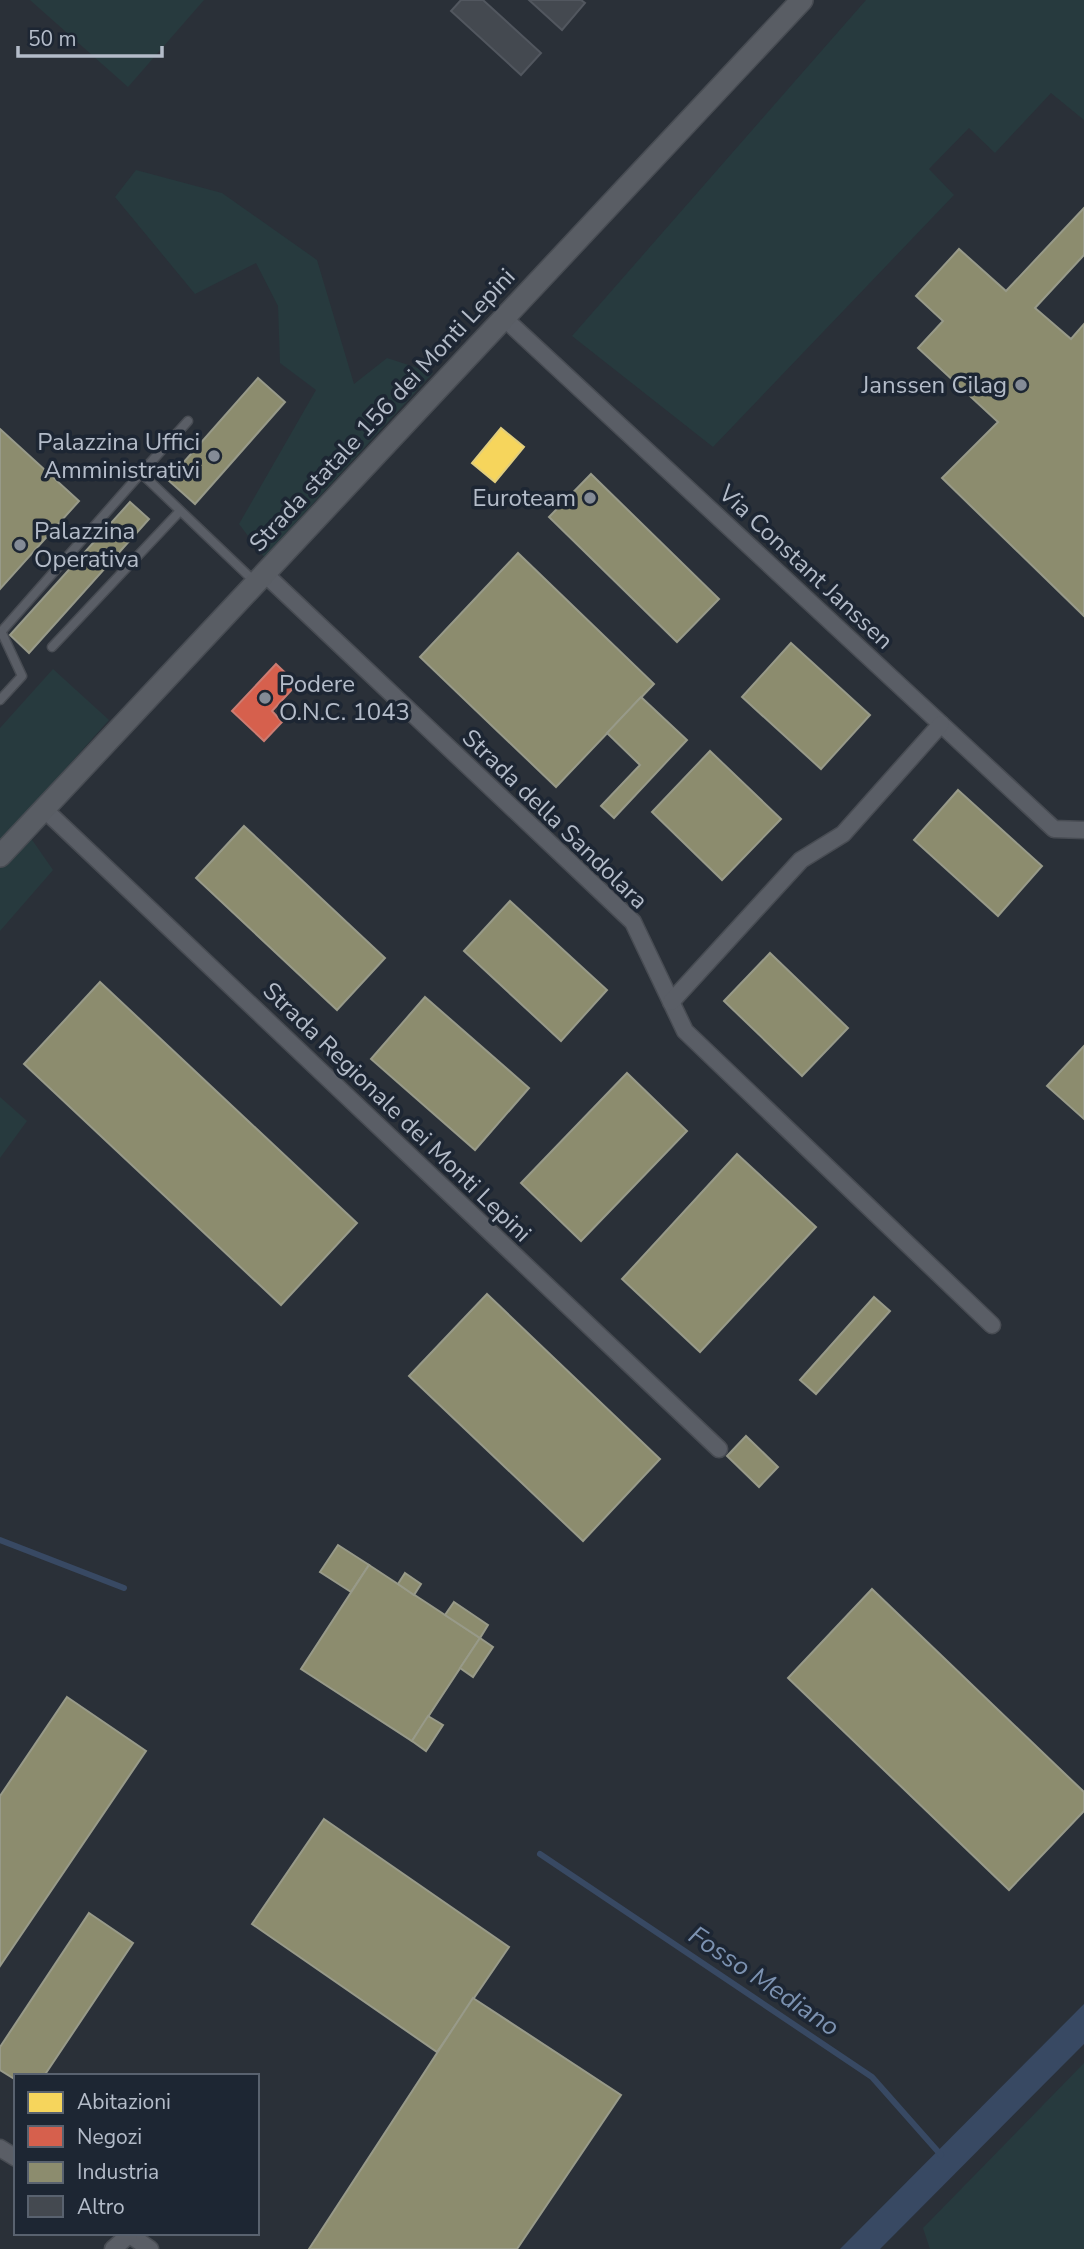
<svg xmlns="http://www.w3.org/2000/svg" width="1084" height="2249" viewBox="0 0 1084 2249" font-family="'Nunito Sans',sans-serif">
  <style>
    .green { fill: #273a3e }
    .water { fill: #384963 }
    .homes { fill: #f6d55c; stroke: #e2ce7d; stroke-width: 2 }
    .shops { fill: #d6604d; stroke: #cc7c72; stroke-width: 2 }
    .industry { fill: #8c8c6e; stroke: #989a89; stroke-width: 2 }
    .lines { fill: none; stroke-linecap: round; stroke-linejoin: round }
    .stream { stroke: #384963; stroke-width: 6 }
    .building { fill: #444950; stroke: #52575f; stroke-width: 2 }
    .lane-casing { stroke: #484c53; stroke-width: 11 }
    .street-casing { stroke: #484c53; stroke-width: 19 }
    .secondary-casing { stroke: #484c53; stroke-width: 24 }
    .lane { stroke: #5a5e66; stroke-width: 8 }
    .street { stroke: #5a5e66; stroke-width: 16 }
    .secondary { stroke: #595d64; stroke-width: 21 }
    .poi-dot { fill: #848b96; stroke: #1d2633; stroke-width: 2.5 }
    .labels { text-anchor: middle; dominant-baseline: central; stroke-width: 7; stroke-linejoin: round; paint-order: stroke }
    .poi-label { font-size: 24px; fill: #b4bcc9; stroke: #1d2633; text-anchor: end }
    .street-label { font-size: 24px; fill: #b4bcc9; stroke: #1d2633 }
    .water-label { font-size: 26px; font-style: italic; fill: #7c92b1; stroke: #1d2633 }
  </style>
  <rect width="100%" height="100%" fill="#2a3038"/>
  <!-- green -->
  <g class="green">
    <path d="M 30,0 L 204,0 L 128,87 Z"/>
    <path d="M 866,0 L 1084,0 L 1084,120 L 1051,93 L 995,153 L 969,128 L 929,169 L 954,195 L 713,447 L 572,336 Z"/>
    <path d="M 136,170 L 222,193 L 317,260 L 354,384 L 387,358 L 433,373 L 264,557 L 239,524 L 316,390 L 280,363 L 278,306 L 256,263 L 195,294 L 115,197 Z"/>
    <path d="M 53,669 L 109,720 L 19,821 L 53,870 L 0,931 L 0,728 Z"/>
    <path d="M 0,1097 L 27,1121 L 0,1158 Z"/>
    <path d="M 1084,2063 L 1084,2249 L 930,2249 L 923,2228 Z"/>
  </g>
  <!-- water -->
  <path class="water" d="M 1084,2004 L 1084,2044 L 880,2249 L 840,2249 Z"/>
  <!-- homes -->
  <path class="homes" d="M 501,428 L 524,447 L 495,482 L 472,463 Z"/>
  <!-- shops -->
  <path class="shops" d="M 276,664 L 297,684 L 272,711 L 282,722 L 264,741 L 232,711 Z"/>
  <!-- industry -->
  <g class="industry">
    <path d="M 1084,208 L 1084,255 L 1035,308 L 1071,339 L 1084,324 L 1084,616 L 942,478 L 998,422 L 918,348 L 943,321 L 916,296 L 959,249 L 1006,291 Z"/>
    <path d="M 258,378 L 285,402 L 195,504 L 168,480 Z"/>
    <path d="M 0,429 L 79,501 L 0,589 Z"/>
    <path d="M 591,474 L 719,599 L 677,642 L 549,517 Z"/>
    <path d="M 130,502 L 149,519 L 29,653 L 10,635 Z"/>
    <path d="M 518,553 L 654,684 L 556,787 L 420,657 Z"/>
    <path d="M 791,643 L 870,715 L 821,769 L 742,697 Z"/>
    <path d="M 641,697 L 687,740 L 614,818 L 601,806 L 640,765 L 607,733 Z"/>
    <path d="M 710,751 L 781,819 L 722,880 L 652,812 Z"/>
    <path d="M 958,790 L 1042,866 L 998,916 L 914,840 Z"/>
    <path d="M 244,826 L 385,958 L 337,1010 L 196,878 Z"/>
    <path d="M 510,901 L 607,990 L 561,1041 L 464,951 Z"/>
    <path d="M 770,953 L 848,1028 L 802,1076 L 724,1001 Z"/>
    <path d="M 100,982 L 357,1223 L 281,1305 L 24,1064 Z"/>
    <path d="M 425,997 L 529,1088 L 475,1150 L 371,1059 Z"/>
    <path d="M 1084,1046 L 1084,1119 L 1047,1086 Z"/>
    <path d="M 627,1073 L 687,1131 L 581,1241 L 521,1183 Z"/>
    <path d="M 737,1154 L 816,1227 L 700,1352 L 622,1279 Z"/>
    <path d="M 487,1294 L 660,1459 L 583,1541 L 409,1376 Z"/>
    <path d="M 874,1297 L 890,1311 L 816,1394 L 800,1380 Z"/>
    <path d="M 746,1436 L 778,1467 L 759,1487 L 727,1456 Z"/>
    <path d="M 338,1545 L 369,1565 L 351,1592 L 320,1572 Z"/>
    <path d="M 369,1565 L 480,1638 L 412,1741 L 301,1669 Z"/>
    <path d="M 405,1573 L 421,1584 L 414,1595 L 398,1584 Z"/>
    <path d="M 872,1589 L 1084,1792 L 1084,1811 L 1009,1890 L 788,1678 Z"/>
    <path d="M 454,1602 L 488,1625 L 480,1638 L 445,1615 Z"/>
    <path d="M 480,1638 L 493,1647 L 473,1677 L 460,1668 Z"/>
    <path d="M 67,1697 L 146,1751 L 0,1966 L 0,1796 Z"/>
    <path d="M 428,1716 L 443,1725 L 426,1751 L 412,1741 Z"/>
    <path d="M 324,1819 L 509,1947 L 437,2052 L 252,1924 Z"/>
    <path d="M 89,1913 L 133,1943 L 44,2076 L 16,2076 L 16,2080 L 0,2070 L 0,2047 Z"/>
    <path d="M 473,1998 L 621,2095 L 517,2249 L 309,2249 Z"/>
  </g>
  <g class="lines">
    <!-- stream -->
    <g class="stream">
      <path d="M 0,1540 L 124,1588"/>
      <path d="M 540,1854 L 872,2077 L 941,2155"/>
    </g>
  </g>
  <!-- building -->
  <g class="building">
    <path d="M 461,0 L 483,0 L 541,53 L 521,75 L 451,11 Z"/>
    <path d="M 529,0 L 581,0 L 585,3 L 562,30 Z"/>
  </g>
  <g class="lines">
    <defs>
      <g id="lane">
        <path d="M 141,473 L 188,421"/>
        <path d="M 0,633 L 141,473 L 254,581"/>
        <path d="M 52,647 L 180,511"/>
        <path d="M 0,700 L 22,676 L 1,631"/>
      </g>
      <g id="street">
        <path d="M 504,318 L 1054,829 L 1084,830"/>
        <path d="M 265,574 L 633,922 L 685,1031 L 992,1325"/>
        <path d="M 44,809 L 719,1449"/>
        <path d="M 671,1002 L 801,860 L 843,834 L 941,724"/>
        <path d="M 0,2148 L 16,2158"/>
        <path d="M 127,2233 L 150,2249"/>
        <path d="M 113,2249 L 129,2235"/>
      </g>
      <path id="secondary" d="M 0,856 L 802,0"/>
    </defs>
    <!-- lane casing -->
    <use href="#lane" class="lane-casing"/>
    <!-- street casing -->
    <use href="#street" class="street-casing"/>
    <!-- secondary casing -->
    <use href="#secondary" class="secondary-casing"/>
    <!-- lane -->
    <use href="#lane" class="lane"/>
    <!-- street -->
    <use href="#street" class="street"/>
    <!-- secondary -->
    <use href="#secondary" class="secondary"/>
  </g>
  <!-- markers -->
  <g class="poi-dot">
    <circle cx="1021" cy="385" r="7"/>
    <circle cx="214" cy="456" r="7"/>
    <circle cx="590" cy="498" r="7"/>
    <circle cx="20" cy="545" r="7"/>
    <circle cx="265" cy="698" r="7"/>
  </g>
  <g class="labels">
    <!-- poi labels -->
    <g class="poi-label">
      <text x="1007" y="385">Janssen Cilag</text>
      <text x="200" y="442">Palazzina Uffici<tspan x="200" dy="28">Amministrativi</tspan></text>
      <text x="576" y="498">Euroteam</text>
      <text x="34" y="531" text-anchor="start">Palazzina<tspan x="34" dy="28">Operativa</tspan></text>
      <text x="279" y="684" text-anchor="start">Podere<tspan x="279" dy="28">O.N.C. 1043</tspan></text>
    </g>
    <!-- street labels -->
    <g class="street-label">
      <text transform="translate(382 410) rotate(-47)">Strada statale 156 dei Monti Lepini</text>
      <text transform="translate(806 567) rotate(43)">Via Constant Janssen</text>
      <text transform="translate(555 819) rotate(44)">Strada della Sandolara</text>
      <text transform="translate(397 1112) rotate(44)">Strada Regionale dei Monti Lepini</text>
    </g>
    <!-- water labels -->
    <g class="water-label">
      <text transform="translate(764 1981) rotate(34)">Fosso Mediano</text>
    </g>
  </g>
  <!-- legend -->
  <rect x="14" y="2074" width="245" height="161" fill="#1d2633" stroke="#59626f" stroke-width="2"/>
  <rect x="28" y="2092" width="35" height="21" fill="#f6d55c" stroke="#59626f" stroke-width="2"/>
  <text x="77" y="2109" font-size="21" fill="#b4bcc9">Abitazioni</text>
  <rect x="28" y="2126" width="35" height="21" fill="#d6604d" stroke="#59626f" stroke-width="2"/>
  <text x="77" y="2144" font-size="21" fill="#b4bcc9">Negozi</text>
  <rect x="28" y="2162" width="35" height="21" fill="#8c8c6e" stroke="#59626f" stroke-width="2"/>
  <text x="77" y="2179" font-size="21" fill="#b4bcc9">Industria</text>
  <rect x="28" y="2196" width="35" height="21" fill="#444950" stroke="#59626f" stroke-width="2"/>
  <text x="77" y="2214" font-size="21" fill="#b4bcc9">Altro</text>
  <!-- scale -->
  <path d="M18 46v10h144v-10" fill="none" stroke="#b4bcc9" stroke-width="3.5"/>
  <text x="28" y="46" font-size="21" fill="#b4bcc9" stroke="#1d2633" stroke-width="5" paint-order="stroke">50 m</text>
</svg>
